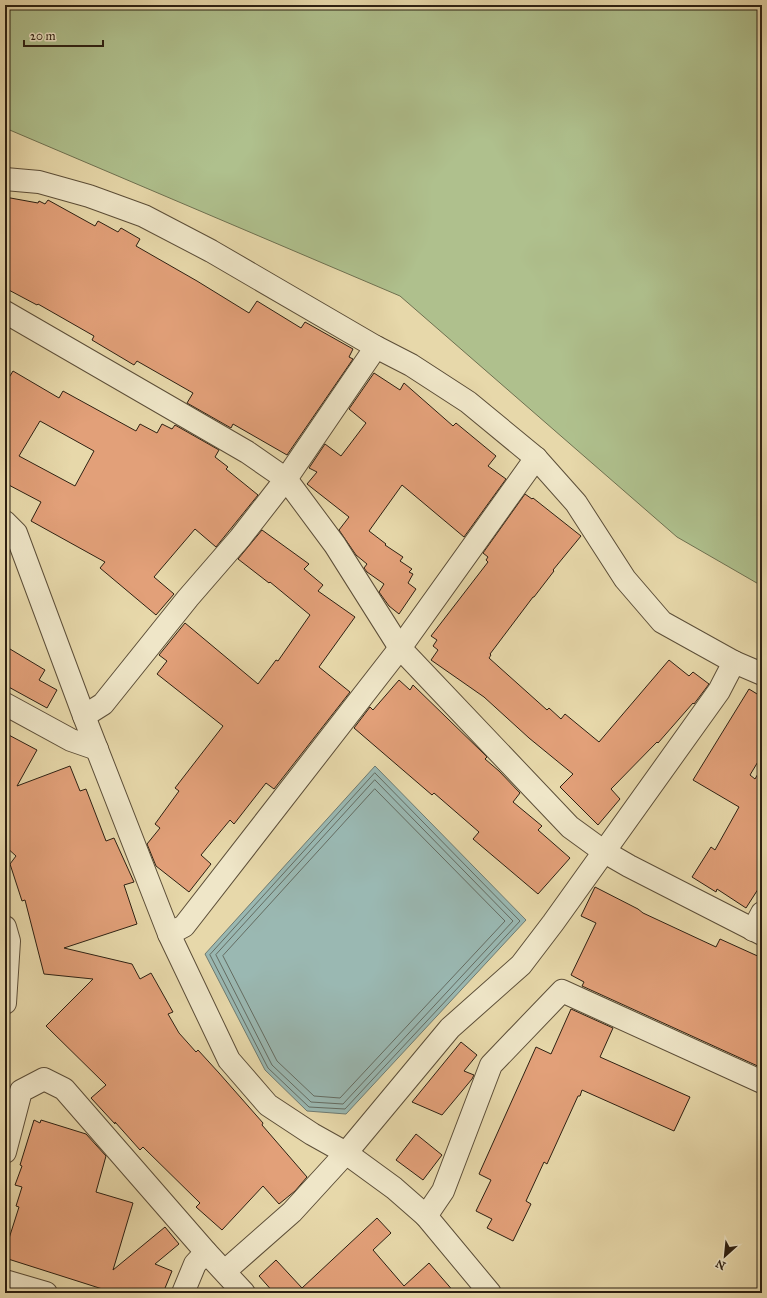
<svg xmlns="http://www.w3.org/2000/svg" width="767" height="1298" viewBox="0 0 767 1298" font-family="'IM FELL Great Primer',serif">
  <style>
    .green { fill: #afc08d; stroke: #6e7050 }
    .water { fill: #9ab8b2; stroke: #6e7b72 }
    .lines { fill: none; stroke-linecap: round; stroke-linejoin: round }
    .shore { stroke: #646c62; stroke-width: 1 }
    .building { fill: #e2a079; stroke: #2d2012; fill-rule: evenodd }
    .street-casing { stroke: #5c4e38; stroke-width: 24 }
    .street { stroke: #efe6c8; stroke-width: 22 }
  </style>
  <rect width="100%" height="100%" fill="#e7d8aa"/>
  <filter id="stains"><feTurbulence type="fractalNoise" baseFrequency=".005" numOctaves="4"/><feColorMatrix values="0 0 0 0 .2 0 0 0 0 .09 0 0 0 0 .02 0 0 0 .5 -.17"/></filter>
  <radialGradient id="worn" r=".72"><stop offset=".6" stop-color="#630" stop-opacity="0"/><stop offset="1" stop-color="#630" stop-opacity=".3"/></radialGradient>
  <!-- green -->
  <path class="green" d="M 5,5 L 762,5 L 762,586 L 677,537 L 400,296 L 5,128 Z"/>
  <!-- water -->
  <path class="water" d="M 375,766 L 526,920 L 346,1114 L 307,1111 L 265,1070 L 205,954 Z"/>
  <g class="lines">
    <!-- shore -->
    <g class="shore">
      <path d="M 375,773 L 520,921 L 345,1109 L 309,1107 L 268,1068 L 210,955 Z"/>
      <path d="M 375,780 L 513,921 L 343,1104 L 311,1102 L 272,1065 L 216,955 Z"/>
      <path d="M 375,789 L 505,921 L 340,1098 L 314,1096 L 277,1061 L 223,956 Z"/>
    </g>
  </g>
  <!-- building -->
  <g class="building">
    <path d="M 5,197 L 38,203 L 39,201 L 45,204 L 48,200 L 95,226 L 98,221 L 118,232 L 121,228 L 140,239 L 136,246 L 197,281 L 249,313 L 257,301 L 301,328 L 305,322 L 353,349 L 349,357 L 353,359 L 287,455 L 233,424 L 231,428 L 187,403 L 193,393 L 137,361 L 134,365 L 92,340 L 94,336 L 38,304 L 37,305 L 5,288 Z"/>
    <path d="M 13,371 L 59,398 L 63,391 L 136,431 L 140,424 L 157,433 L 162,424 L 172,429 L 175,425 L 219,450 L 215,457 L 228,467 L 226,469 L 258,495 L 216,547 L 195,529 L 154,577 L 174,594 L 156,615 L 100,568 L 105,562 L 31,521 L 41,502 L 5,483 L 5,384 ZM 40,421 L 94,451 L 75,486 L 19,456 Z"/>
    <path d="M 374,373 L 400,390 L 404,383 L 453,426 L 456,423 L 496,456 L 488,466 L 506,479 L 464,537 L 402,485 L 369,531 L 386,544 L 385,545 L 403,557 L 400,561 L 412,569 L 409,572 L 413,574 L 408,583 L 416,589 L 399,614 L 389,606 L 379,592 L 384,584 L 367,572 L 364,568 L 367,564 L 356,555 L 339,530 L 349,517 L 307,484 L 317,472 L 309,468 L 325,444 L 341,456 L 366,423 L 349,409 Z"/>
    <path d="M 525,494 L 532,499 L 533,498 L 581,536 L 553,570 L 554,571 L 534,597 L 533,597 L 490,654 L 491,655 L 489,658 L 547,710 L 549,708 L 561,719 L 565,714 L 599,742 L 669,660 L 689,676 L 693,672 L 709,684 L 694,704 L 693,703 L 658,743 L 657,742 L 611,789 L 620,799 L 598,825 L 560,787 L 573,774 L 529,738 L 484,697 L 431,660 L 438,650 L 433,646 L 437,640 L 431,636 L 488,562 L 486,560 L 488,557 L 483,553 Z"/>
    <path d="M 262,530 L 309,564 L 304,569 L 323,585 L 318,591 L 355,617 L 319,667 L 350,692 L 274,789 L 266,783 L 234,824 L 230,820 L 201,855 L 211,864 L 189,892 L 156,866 L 147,844 L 160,828 L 155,824 L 179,791 L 175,788 L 223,726 L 157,674 L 167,661 L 159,655 L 185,623 L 258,684 L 276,660 L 278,661 L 310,615 L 270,582 L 269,583 L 238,559 Z"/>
    <path d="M 5,646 L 45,670 L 39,680 L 57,690 L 47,708 L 5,685 Z"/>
    <path d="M 399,680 L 410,690 L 413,685 L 482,752 L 487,757 L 485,759 L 499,771 L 520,793 L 513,802 L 542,826 L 538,830 L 570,858 L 538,894 L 473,839 L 479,832 L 434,793 L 432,795 L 354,728 L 370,707 L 373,710 Z"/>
    <path d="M 749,689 L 762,697 L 762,755 L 750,775 L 755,779 L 762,767 L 762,883 L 746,908 L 717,889 L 716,892 L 692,877 L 711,847 L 715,850 L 739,807 L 693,780 Z"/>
    <path d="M 5,733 L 37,750 L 17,786 L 70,766 L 80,791 L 86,789 L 106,841 L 114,838 L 134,882 L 124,885 L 137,924 L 64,948 L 132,964 L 140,979 L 151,973 L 173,1012 L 168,1014 L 179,1033 L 196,1052 L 198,1050 L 219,1073 L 263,1123 L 262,1125 L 307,1177 L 295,1191 L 279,1204 L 263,1186 L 222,1230 L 196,1207 L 200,1203 L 143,1147 L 140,1150 L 115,1122 L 115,1124 L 91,1098 L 106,1085 L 46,1026 L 93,979 L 44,974 L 25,900 L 22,901 L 10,864 L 16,856 L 5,846 Z"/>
    <path d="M 595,887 L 638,909 L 643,913 L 716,947 L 720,939 L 762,958 L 762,1068 L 582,986 L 584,982 L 571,975 L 596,923 L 581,916 Z"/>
    <path d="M 571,1009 L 613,1028 L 600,1057 L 690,1097 L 674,1131 L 582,1090 L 580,1096 L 578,1096 L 547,1164 L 544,1162 L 526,1201 L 531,1204 L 513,1241 L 487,1228 L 492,1219 L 476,1211 L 491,1180 L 479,1174 L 536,1047 L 551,1054 Z"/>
    <path d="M 461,1042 L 477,1055 L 464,1071 L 474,1075 L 472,1079 L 442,1115 L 412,1102 Z"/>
    <path d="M 34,1120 L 40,1123 L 41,1120 L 86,1134 L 106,1156 L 96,1192 L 133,1203 L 113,1270 L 165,1227 L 179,1244 L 155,1264 L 172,1271 L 163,1293 L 115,1293 L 5,1258 L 5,1251 L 19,1207 L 16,1206 L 22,1187 L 15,1185 L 22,1166 L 20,1165 Z"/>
    <path d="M 416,1134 L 442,1155 L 423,1180 L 396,1160 Z"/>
    <path d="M 377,1218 L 391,1233 L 373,1250 L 404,1286 L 429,1263 L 455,1293 L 274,1293 L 259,1276 L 276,1260 L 302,1288 Z"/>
  </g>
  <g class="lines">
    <defs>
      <g id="street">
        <path d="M 5,179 L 39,182 L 89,196 L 144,216 L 211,251 L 376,347 L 411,365 L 468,402 L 536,458 L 576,503 L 625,579 L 662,622 L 734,662 L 762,674"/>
        <path d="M 5,312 L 247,452 L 286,479 L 335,545 L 400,648 L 570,827 L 603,851 L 629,866 L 762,934"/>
        <path d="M 5,522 L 16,533 L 84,716 L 169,934 L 229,1060 L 268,1105 L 312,1134 L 346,1153 L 394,1188 L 426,1216 L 490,1293"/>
        <path d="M 5,704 L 71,740 L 97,749"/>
        <path d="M 84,716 L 103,704 L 188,598 L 240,538 L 286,479 L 376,347"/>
        <path d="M 5,927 L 9,941 L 5,1003"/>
        <path d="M 753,930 L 762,913"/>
        <path d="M 169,934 L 184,926 L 400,648 L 536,458"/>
        <path d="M 5,1152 L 21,1091 L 44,1079 L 64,1089 L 206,1252 L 244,1293"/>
        <path d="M 426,1216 L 443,1191 L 491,1065 L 562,991 L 762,1082"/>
        <path d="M 225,1271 L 292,1212 L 346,1153 L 450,1028 L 521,965 L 553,923 L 719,691 L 734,662"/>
        <path d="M 5,1281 L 46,1293"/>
        <path d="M 183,1293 L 195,1264 L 206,1252"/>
      </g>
    </defs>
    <!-- street casing -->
    <use href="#street" class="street-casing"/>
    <!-- street -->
    <use href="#street" class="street"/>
  </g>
  <!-- margin -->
  <rect width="767" height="1298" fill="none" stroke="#e7d8aa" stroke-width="20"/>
  <rect x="6" y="6" width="755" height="1286" fill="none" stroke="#2d2012" stroke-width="2"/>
  <rect x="10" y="10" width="747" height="1278" fill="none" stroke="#2d2012"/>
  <!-- north arrow -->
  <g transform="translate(725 1256) rotate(207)" stroke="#efe6c8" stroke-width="3" paint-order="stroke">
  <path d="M0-3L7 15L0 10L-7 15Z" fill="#2d2012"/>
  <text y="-6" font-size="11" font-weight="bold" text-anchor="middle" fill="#2d2012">N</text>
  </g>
  <!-- scale -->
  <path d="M24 40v6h79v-6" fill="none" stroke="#2d2012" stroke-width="2"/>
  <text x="30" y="40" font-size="12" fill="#2d2012" stroke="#efe6c8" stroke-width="3" paint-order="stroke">20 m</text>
  <rect width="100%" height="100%" filter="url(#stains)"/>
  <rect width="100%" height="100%" fill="url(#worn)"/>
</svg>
